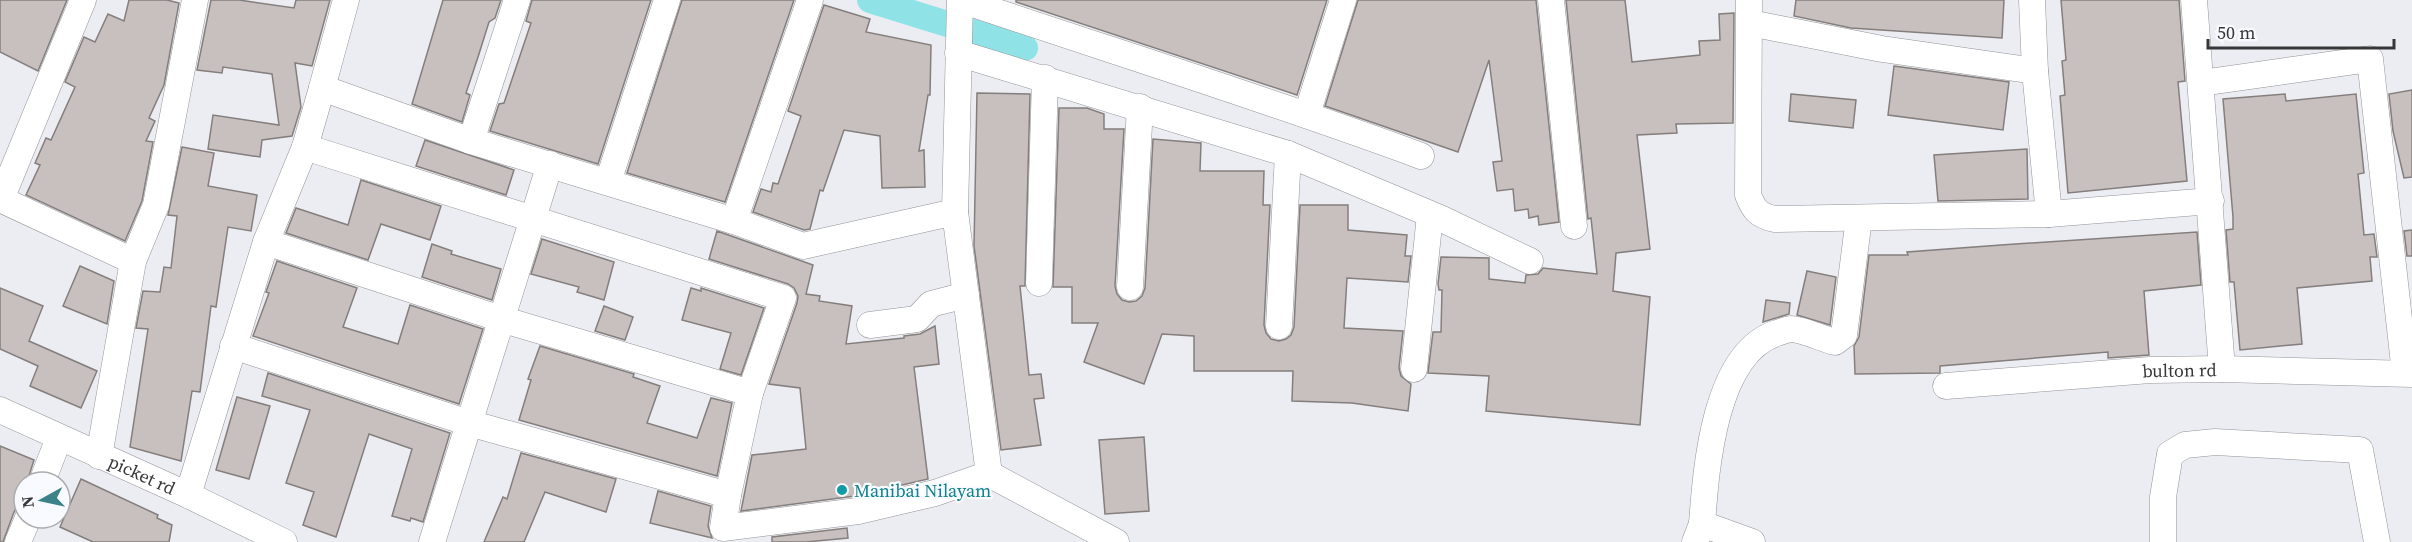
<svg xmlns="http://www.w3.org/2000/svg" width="2412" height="542" viewBox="0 0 2412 542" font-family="'Source Serif 4',serif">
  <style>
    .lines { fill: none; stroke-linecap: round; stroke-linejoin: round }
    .canal { stroke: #8fe3e6; stroke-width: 26 }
    .building { fill: #c7c0bf; stroke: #847e7d; stroke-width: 1.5 }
    .minor-casing { stroke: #939499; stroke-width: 27 }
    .minor { stroke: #fff; stroke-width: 26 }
    .culture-dot { fill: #0f9aa8; stroke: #f9faff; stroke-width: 2 }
    .labels { text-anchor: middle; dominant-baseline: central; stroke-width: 4.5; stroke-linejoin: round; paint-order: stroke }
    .street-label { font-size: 18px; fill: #373739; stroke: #f9faff }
    .culture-label { font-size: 18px; fill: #0d838f; stroke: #f9faff; text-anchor: start }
  </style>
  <rect width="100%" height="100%" fill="#ecedf2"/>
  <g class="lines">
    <!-- canal -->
    <path class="canal" d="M 870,0 L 1025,48"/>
  </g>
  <!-- building -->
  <g class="building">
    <path d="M 0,0 L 67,0 L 38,71 L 0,52 Z"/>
    <path d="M 129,0 L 167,0 L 179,3 L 164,85 L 149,118 L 155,121 L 146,141 L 153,142 L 142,201 L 125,241 L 26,195 L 40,165 L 35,163 L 46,138 L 51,140 L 75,87 L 65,82 L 84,37 L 95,42 L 108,14 L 124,21 Z"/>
    <path d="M 211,0 L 239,0 L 294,8 L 296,0 L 330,0 L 312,66 L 295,63 L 301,107 L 292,136 L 262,140 L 260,157 L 208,149 L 213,115 L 279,125 L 272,74 L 223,67 L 222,73 L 197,70 Z"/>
    <path d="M 443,0 L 501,0 L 495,18 L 489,22 L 478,57 L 466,93 L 470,95 L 462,122 L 412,104 Z"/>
    <path d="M 532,0 L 651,0 L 598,164 L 490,131 L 499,104 L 504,103 L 531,23 L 526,21 Z"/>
    <path d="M 682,0 L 794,0 L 725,202 L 627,173 Z"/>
    <path d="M 1016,0 L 1327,0 L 1297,95 L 1016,2 Z"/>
    <path d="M 1358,0 L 1536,0 L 1559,222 L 1539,225 L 1538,216 L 1529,218 L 1528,209 L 1515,211 L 1513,189 L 1497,191 L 1493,162 L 1502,161 L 1489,60 L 1458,152 L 1325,106 Z"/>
    <path d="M 1566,0 L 1625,0 L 1632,62 L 1700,55 L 1699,41 L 1720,40 L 1719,14 L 1734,13 L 1733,123 L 1676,124 L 1677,133 L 1637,135 L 1650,249 L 1616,253 L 1613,291 L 1650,297 L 1640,425 L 1486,411 L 1489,376 L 1428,373 L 1433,332 L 1441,332 L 1442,290 L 1439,290 L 1438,284 L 1441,257 L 1489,258 L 1489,279 L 1525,283 L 1526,275 L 1538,274 L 1543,268 L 1597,274 L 1591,218 L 1588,219 Z"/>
    <path d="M 1796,0 L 2004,0 L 2002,38 L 1851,28 L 1794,16 Z"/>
    <path d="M 2061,0 L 2179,0 L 2185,81 L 2178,82 L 2187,181 L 2068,193 L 2060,96 L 2065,95 L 2062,61 L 2066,60 Z"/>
    <path d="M 824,5 L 870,19 L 866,32 L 931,45 L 930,95 L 928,95 L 919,151 L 924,150 L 925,187 L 882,188 L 880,136 L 844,130 L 823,191 L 820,190 L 810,229 L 804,230 L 753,212 L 761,189 L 771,192 L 773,183 L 778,184 L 801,116 L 788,111 Z"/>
    <path d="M 1894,66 L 2009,82 L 2003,130 L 1888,115 Z"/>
    <path d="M 2412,90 L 2412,177 L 2404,178 L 2393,131 L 2389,94 Z"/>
    <path d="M 977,93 L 1030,94 L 1025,286 L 1020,286 L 1029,375 L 1041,374 L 1044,398 L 1034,399 L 1041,445 L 1001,450 L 974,246 Z"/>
    <path d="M 1791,94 L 1856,100 L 1853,128 L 1789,121 Z"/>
    <path d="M 2285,94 L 2286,101 L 2356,94 L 2364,173 L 2358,174 L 2364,235 L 2374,234 L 2377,257 L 2370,257 L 2372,281 L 2297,288 L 2302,344 L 2240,350 L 2234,282 L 2230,282 L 2226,230 L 2233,229 L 2233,217 L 2223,99 Z"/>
    <path d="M 1059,108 L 1087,108 L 1104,114 L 1104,129 L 1124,129 L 1115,286 L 1117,294 L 1122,300 L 1129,302 L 1136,301 L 1142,296 L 1145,288 L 1153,139 L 1201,143 L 1200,171 L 1264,171 L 1263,205 L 1270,205 L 1264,325 L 1266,333 L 1271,339 L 1279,341 L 1286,339 L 1291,335 L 1294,327 L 1300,205 L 1348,205 L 1348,230 L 1407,235 L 1405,256 L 1411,256 L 1408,282 L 1347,278 L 1344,328 L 1403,331 L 1399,368 L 1401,376 L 1411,384 L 1408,411 L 1352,403 L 1292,401 L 1293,371 L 1194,371 L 1194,336 L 1162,334 L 1144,384 L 1084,362 L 1098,323 L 1072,323 L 1072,287 L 1053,287 Z"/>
    <path d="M 425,140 L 514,170 L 506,195 L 416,166 Z"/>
    <path d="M 182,147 L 214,153 L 208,186 L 257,195 L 251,231 L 228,227 L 216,307 L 211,306 L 200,392 L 192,391 L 181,461 L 130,447 L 148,329 L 136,328 L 143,291 L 160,292 L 164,267 L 171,268 L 177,216 L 168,215 Z"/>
    <path d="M 2027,149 L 2028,199 L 1938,201 L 1934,155 Z"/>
    <path d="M 361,180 L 441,206 L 430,240 L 381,224 L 368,260 L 286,233 L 296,208 L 348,225 Z"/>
    <path d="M 2412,230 L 2412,256 L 2407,256 L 2404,231 Z"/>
    <path d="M 717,231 L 813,265 L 806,294 L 820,296 L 819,301 L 852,306 L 846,344 L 904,338 L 904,336 L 920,334 L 935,326 L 939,364 L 914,367 L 928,479 L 855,496 L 741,511 L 752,455 L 806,449 L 800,388 L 769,384 L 797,303 L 798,296 L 794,288 L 788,284 L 709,259 Z"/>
    <path d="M 2197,232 L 2201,285 L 2144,291 L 2149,355 L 2108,358 L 2108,352 L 1940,366 L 1940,373 L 1855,374 L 1854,346 L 1859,337 L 1869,255 L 1908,255 L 1907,252 L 2001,245 Z"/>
    <path d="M 542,239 L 614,262 L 604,300 L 577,292 L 579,287 L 531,274 Z"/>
    <path d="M 432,244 L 452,251 L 451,254 L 501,269 L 492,300 L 422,277 Z"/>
    <path d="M 277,261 L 357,288 L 343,327 L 398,344 L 410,305 L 483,329 L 459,404 L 253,336 L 269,293 L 266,292 Z"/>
    <path d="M 80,266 L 114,281 L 107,324 L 63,306 Z"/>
    <path d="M 1807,271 L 1836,277 L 1830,325 L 1797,315 Z"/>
    <path d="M 0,288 L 43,306 L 29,341 L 97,371 L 81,408 L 30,386 L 38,366 L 0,349 Z"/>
    <path d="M 691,288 L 701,291 L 701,288 L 764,308 L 741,375 L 720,369 L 731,333 L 682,320 Z"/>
    <path d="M 1766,300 L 1790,303 L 1789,314 L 1763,322 Z"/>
    <path d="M 604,306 L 633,317 L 625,340 L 595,331 Z"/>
    <path d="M 540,346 L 634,374 L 633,377 L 660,386 L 647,423 L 697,438 L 711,398 L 732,403 L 717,476 L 519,420 L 531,380 L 528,379 Z"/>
    <path d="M 268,373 L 450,433 L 423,522 L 411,518 L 410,521 L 392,516 L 412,449 L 369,434 L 336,537 L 303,525 L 314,492 L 286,483 L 310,410 L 262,396 Z"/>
    <path d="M 237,397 L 270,406 L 249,479 L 216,470 Z"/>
    <path d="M 1144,437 L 1149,511 L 1105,514 L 1099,440 Z"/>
    <path d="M 0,446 L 34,460 L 27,482 L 24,482 L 24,495 L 14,512 L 3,542 L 0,542 Z"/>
    <path d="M 521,453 L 616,479 L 606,512 L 545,492 L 524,542 L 484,542 L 503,497 L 507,499 Z"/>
    <path d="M 81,479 L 158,515 L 157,518 L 172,525 L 169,542 L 93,542 L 60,527 Z"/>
    <path d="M 658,491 L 711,506 L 708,526 L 712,538 L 650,523 Z"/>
    <path d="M 847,528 L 848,538 L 806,542 L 772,542 L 772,537 Z"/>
  </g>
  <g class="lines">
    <defs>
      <g id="minor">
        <path d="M 346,0 L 322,88 L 471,141 L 734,221 L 803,246 L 955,212"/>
        <path d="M 961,0 C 1115,52 1270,100 1421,156"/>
        <path d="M 1551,0 L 1574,226"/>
        <path d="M 1749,0 L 1748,195 C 1754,210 1758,215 1774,219 L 2049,214 L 2211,201"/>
        <path d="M 2032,0 L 2035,71 L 2049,214"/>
        <path d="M 2194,0 L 2222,369"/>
        <path d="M 1750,23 L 1882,49 L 2035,71"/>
        <path d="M 958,53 L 1288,154 L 1442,219 L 1530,261"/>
        <path d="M 2201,83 L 2370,59 L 2405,373"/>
        <path d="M 1307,114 L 1343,0"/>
        <path d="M 471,141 L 517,0"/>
        <path d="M 305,147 L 783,298 L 750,393"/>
        <path d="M 608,182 L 667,0"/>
        <path d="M 0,199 L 133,261"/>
        <path d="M 1,199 L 83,0"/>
        <path d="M 734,221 L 810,0"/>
        <path d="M 266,242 L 501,319 L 750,393 L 728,495 L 723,528 L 858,511 L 935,493 L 989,474 L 955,212 L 960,0"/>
        <path d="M 1039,283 L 1045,78"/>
        <path d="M 1130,287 L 1140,107"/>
        <path d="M 870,325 L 917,319 L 931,304 L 966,295"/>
        <path d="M 1279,326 L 1288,154"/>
        <path d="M 233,346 L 469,423 L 728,495"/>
        <path d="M 1414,369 L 1430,215"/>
        <path id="s1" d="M 1946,386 L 2150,370 L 2222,369 L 2412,374"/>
        <path id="s2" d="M 0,410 L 188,495 L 284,542"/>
        <path d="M 99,456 L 133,261 L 156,205 L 195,0"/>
        <path d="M 989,474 L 1116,542"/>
        <path d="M 42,482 L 59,438"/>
        <path d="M 188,495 L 266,242 L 305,147 L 322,88"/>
        <path d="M 1702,524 C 1706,469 1714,353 1777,333 C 1781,332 1787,329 1791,329 C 1802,329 1823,339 1835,342 L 1844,335 L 1859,218"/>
        <path d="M 18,542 L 28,518"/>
        <path d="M 432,542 L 550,164"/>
        <path d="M 1695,542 L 1702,524 L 1752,542"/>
        <path d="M 2163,542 L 2163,497 L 2170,454 L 2185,445 L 2215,442 L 2360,450 L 2377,542"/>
      </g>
    </defs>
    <!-- minor casing -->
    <use href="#minor" class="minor-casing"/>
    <!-- minor -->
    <use href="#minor" class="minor"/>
  </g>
  <!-- markers -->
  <circle class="culture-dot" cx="842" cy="490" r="6"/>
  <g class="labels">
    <!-- street labels -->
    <g class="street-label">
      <text stroke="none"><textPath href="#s1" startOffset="234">bulton rd</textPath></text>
      <text stroke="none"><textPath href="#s2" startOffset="156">picket rd</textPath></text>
    </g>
    <!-- culture labels -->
    <g class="culture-label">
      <text x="854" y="490">Manibai Nilayam</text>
    </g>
  </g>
  <!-- north arrow -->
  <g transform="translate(42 500) rotate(262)"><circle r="28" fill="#f9faff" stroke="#abacb0" stroke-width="1.5"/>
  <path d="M0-4.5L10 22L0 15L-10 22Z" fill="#3b8389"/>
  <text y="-9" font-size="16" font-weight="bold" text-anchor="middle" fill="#373739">N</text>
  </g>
  <!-- scale -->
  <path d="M2208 39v9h186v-9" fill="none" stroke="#373739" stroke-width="3"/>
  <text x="2217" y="39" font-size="18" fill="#373739" stroke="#f9faff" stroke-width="4.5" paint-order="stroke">50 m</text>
</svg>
